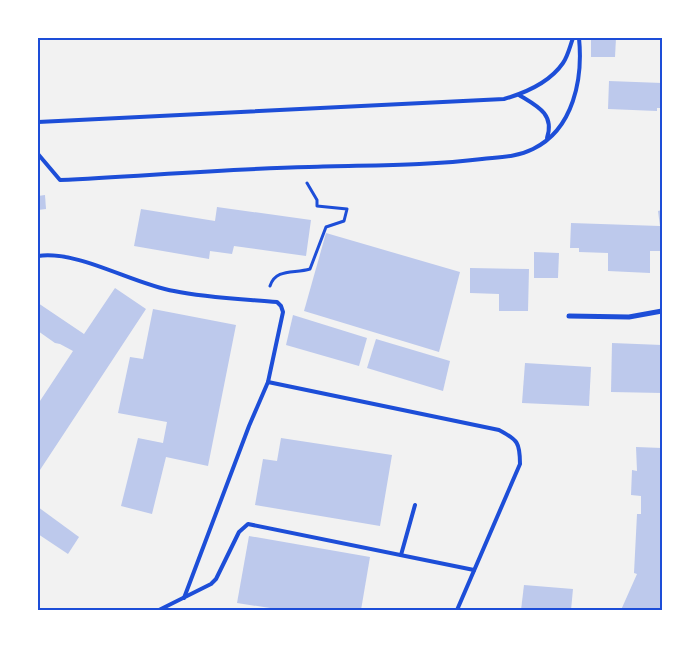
<svg xmlns="http://www.w3.org/2000/svg" width="700" height="648" viewBox="0 0 700 648" font-family="'Public Sans',sans-serif">
  <style>
    .building { fill: #bdc9ec }
    .lines { fill: none; stroke-linecap: round; stroke-linejoin: round }
    .path { stroke: #1d4ed8; stroke-width: 3 }
    .service { stroke: #1d4ed8; stroke-width: 4 }
    .minor { stroke: #1d4ed8; stroke-width: 5 }
    .neatline { fill: none; stroke: #1d4ed8; stroke-width: 2 }
  </style>
  <rect width="100%" height="100%" fill="#f2f2f2"/>
  <!-- building -->
  <g class="building">
    <path d="M 591,38 L 616,38 L 615,57 L 591,57 Z"/>
    <path d="M 609,81 L 662,83 L 662,108 L 657,108 L 657,111 L 608,109 Z"/>
    <path d="M 45,195 L 46,209 L 38,210 L 38,196 Z"/>
    <path d="M 217,207 L 311,220 L 306,256 L 234,246 L 232,254 L 210,251 L 209,259 L 134,246 L 141,209 L 215,221 Z"/>
    <path d="M 662,210 L 662,234 L 660,234 L 660,251 L 650,251 L 650,273 L 608,271 L 608,253 L 579,252 L 579,248 L 570,248 L 571,223 L 660,226 L 658,211 Z"/>
    <path d="M 326,233 L 460,272 L 439,352 L 304,311 Z"/>
    <path d="M 534,252 L 559,253 L 558,278 L 534,278 Z"/>
    <path d="M 470,268 L 529,269 L 528,311 L 499,311 L 499,294 L 470,293 Z"/>
    <path d="M 115,288 L 146,309 L 38,473 L 38,404 L 73,351 L 60,344 L 55,343 L 38,331 L 38,303 L 84,334 Z"/>
    <path d="M 153,309 L 236,325 L 208,466 L 166,457 L 152,514 L 121,506 L 138,438 L 163,443 L 167,422 L 118,413 L 130,357 L 143,359 Z"/>
    <path d="M 293,315 L 367,338 L 359,366 L 286,345 Z"/>
    <path d="M 376,339 L 450,361 L 443,391 L 367,368 Z"/>
    <path d="M 612,343 L 662,345 L 662,393 L 611,392 Z"/>
    <path d="M 525,363 L 591,367 L 589,406 L 522,403 Z"/>
    <path d="M 281,438 L 392,455 L 380,526 L 255,505 L 263,459 L 277,461 Z"/>
    <path d="M 636,447 L 662,448 L 662,610 L 621,610 L 637,574 L 634,573 L 637,514 L 641,514 L 641,496 L 631,495 L 632,470 L 637,471 Z"/>
    <path d="M 38,507 L 79,537 L 68,554 L 38,534 Z"/>
    <path d="M 249,536 L 370,557 L 361,610 L 283,610 L 237,603 Z"/>
    <path d="M 524,585 L 573,589 L 571,610 L 521,610 Z"/>
  </g>
  <g class="lines">
    <!-- path -->
    <path class="path" d="M 270,286 C 276,268 294,274 310,269 L 326,227 L 344,221 L 347,209 L 317,206 L 317,200 L 307,183"/>
    <!-- service -->
    <g class="service">
      <path d="M 519,95 C 537,106 555,114 547,138"/>
      <path d="M 38,122 L 504,99 C 525,93 550,82 563,63 C 568,56 570,46 573,38"/>
      <path d="M 38,154 L 60,180 C 143,176 226,169 309,167 C 366,165 425,166 482,159 C 500,157 517,157 533,149 C 574,129 583,78 579,38"/>
      <path d="M 38,256 C 78,250 133,284 174,291 C 207,298 243,299 277,302 L 281,306 L 283,312 L 268,382"/>
      <path d="M 401,555 L 415,505"/>
      <path d="M 184,598 L 249,426 L 268,382 L 499,430 C 518,440 520,443 520,464 L 457,610"/>
      <path d="M 159,610 L 211,584 L 216,579 L 239,532 L 248,524 L 474,570"/>
    </g>
    <!-- minor -->
    <path class="minor" d="M 569,316 L 629,317 L 662,311"/>
  </g>
  <!-- border -->
  <rect width="700" height="648" fill="none" stroke="#ffffff" stroke-width="78"/>
  <rect x="39" y="39" width="622" height="570" class="neatline"/>
</svg>
